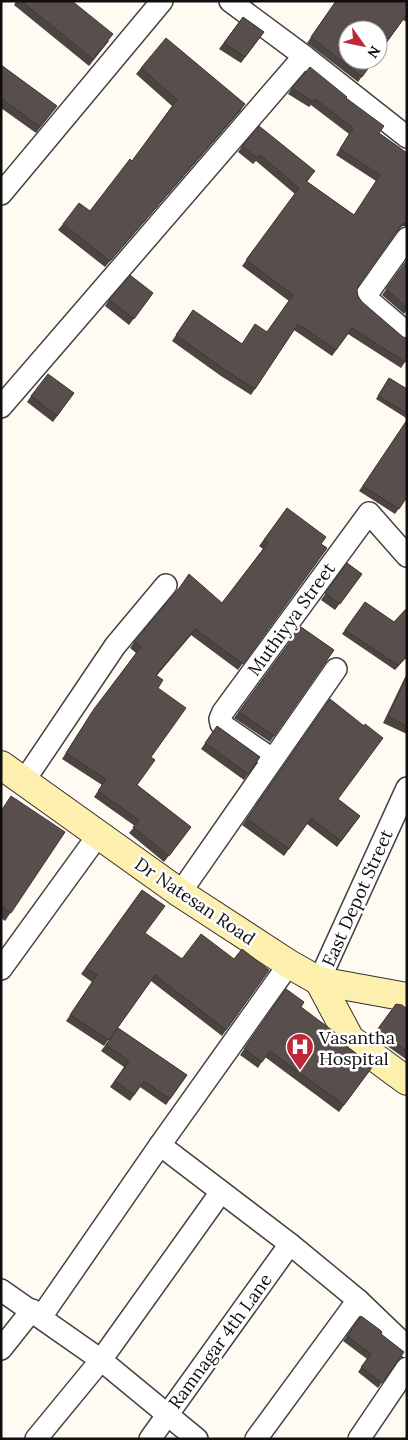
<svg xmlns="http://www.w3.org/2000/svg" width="408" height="1440" viewBox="0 0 408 1440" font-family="Lora,serif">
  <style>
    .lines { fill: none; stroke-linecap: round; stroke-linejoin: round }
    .street-casing { stroke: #424242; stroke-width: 24 }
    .secondary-casing { stroke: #313131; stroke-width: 30 }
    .street { stroke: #fff; stroke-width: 21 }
    .secondary { stroke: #fdefae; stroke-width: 28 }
    .wall { fill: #4c4441 }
    .shaded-wall { fill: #3e3735 }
    .building { fill: #584f4c; stroke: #3e3735 }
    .labels { text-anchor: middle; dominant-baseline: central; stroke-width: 5; stroke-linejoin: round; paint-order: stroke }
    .street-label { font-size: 18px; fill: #0f0f0f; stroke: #fff }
    .poi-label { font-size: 18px; fill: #0f0f0f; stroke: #fff; text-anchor: start }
  </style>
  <rect width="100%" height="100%" fill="#fffbf2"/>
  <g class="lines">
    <defs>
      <g id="street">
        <path d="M 230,1 L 304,56 L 407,137"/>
        <path d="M 1,194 L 162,1"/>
        <path d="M 407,238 L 365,297 L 407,333"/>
        <path d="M 1,407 L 304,56"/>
        <path d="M 272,759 L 221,724 L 220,719 L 223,712 L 369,513 L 407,556"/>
        <path d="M 24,781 L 115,646 L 166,585"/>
        <path d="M 180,893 L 336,669"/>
        <path d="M 1,969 L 99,834"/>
        <path d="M 319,981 L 407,788"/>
        <path d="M 160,1145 L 290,1244 L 358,1300 L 407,1347"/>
        <path d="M 1,1290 L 101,1360 L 197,1439"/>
        <path d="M 41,1317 L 160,1145 L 289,964"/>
        <path d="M 1,1349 L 32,1310"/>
        <path d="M 36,1439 L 101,1360 L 221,1192"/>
        <path d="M 150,1439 L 290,1244"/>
        <path d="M 256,1439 L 358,1300"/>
        <path d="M 359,1439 L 407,1368"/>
      </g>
      <g id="secondary">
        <path d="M 1,765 L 180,893 L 289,964 L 319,981 L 407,997"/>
        <path d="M 319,981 L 350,1039 L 407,1081"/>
      </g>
    </defs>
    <!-- street casing -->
    <use href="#street" class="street-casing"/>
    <!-- secondary casing -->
    <use href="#secondary" class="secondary-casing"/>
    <!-- street -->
    <use href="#street" class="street"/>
    <!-- secondary -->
    <use href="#secondary" class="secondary"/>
  </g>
  <!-- wall -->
  <g class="wall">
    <path d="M 16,1 L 72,1 L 109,41 L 89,66 L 14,5 Z"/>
    <path d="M 336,1 L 407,1 L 407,22 L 403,20 L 358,82 L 307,43 Z"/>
    <path d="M 243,17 L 264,32 L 241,63 L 219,49 Z"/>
    <path d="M 1,65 L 57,106 L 36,133 L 1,108 Z"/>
    <path d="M 141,68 L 241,110 L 105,267 L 58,230 L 63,224 L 90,211 L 132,161 L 172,106 L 136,74 Z"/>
    <path d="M 292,88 L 346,98 L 379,133 L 407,153 L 407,226 L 402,226 L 397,231 L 359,284 L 357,290 L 358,296 L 407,359 L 401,368 L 348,334 L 332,356 L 294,330 L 251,395 L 221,376 L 172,341 L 193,310 L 242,344 L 267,332 L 289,301 L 242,266 L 295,194 L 256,161 L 253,164 L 238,152 L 242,146 L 315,171 L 307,182 L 354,215 L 376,181 L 336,155 L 349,134 L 311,105 L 309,107 L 288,94 Z"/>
    <path d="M 407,260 L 407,310 L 404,314 L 382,295 Z"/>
    <path d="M 153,293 L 129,325 L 105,306 L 109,300 Z"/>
    <path d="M 389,378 L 407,389 L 406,418 L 376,399 Z"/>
    <path d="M 74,393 L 53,422 L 27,402 L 31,396 Z"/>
    <path d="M 407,420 L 407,497 L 395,514 L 359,491 Z"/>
    <path d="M 287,508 L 321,544 L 327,548 L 238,670 L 191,635 L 157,675 L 158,688 L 151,757 L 137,785 L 191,827 L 164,862 L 129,833 L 135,826 L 94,797 L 102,785 L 62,759 L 90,715 L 136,653 L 130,648 L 134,642 L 222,603 L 263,549 L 259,546 Z"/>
    <path d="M 347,563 L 362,574 L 335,610 L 321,600 Z"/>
    <path d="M 365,602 L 394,622 L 407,608 L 407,657 L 395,670 L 342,634 Z"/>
    <path d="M 301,627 L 334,650 L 270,742 L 234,718 Z"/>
    <path d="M 407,673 L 407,734 L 383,723 Z"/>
    <path d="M 330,699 L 338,799 L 360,816 L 337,847 L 307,824 L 284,856 L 242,825 Z"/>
    <path d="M 217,726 L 260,757 L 244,780 L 201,749 Z"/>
    <path d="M 1,811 L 65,832 L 5,921 L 1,918 Z"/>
    <path d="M 142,890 L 145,934 L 182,959 L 234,959 L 269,970 L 222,1036 L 151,981 L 104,1046 L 66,1021 L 92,982 L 81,974 Z"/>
    <path d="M 286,989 L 301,1007 L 345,1045 L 373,1066 L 339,1112 L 265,1057 L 258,1068 L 240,1055 Z"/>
    <path d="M 396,1004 L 407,1009 L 407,1060 L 373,1036 Z"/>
    <path d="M 118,1028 L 187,1075 L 166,1105 L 140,1087 L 130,1101 L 110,1087 L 124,1067 L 101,1051 Z"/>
    <path d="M 361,1316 L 381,1334 L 404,1352 L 378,1388 L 358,1372 L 367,1359 L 343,1341 Z"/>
  </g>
  <!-- shaded-wall -->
  <g class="shaded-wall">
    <path d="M 245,104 L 241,110 L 105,267 L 110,261 Z"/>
    <path d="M 407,221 L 407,226 L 402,226 L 397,231 L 401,225 Z"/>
    <path d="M 195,629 L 191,635 L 152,681 L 156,675 Z"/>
  </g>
  <!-- building -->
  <g class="building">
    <path d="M 21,1 L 72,1 L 113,34 L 93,59 Z"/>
    <path d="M 336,1 L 407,1 L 407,14 L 378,54 L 378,30 L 348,30 L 348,60 L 374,60 L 362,77 L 311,37 Z"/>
    <path d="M 243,17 L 264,32 L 245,57 L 224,43 Z"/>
    <path d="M 166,38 L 245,104 L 110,261 L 63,224 L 79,203 L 90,211 L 130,159 L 132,161 L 177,100 L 141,68 Z"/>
    <path d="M 1,65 L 57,106 L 40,127 L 1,98 Z"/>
    <path d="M 310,67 L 347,97 L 346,98 L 384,126 L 379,133 L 407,153 L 407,221 L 401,225 L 359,284 L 357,290 L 358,296 L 361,301 L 403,337 L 407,338 L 407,359 L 405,362 L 352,328 L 336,350 L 298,324 L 255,389 L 225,370 L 176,335 L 193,310 L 242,344 L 255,324 L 267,332 L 293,295 L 246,260 L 299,188 L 260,155 L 257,158 L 242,146 L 259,126 L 315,171 L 306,181 L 354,215 L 380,175 L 340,149 L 353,128 L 315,99 L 313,102 L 292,88 Z"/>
    <path d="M 407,260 L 407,307 L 386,289 Z"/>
    <path d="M 130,275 L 153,293 L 134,319 L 109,300 Z"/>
    <path d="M 48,374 L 74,393 L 57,416 L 31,396 Z"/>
    <path d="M 389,378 L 407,389 L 407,413 L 378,396 Z"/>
    <path d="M 407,420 L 407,497 L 399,509 L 363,486 Z"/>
    <path d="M 287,508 L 326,537 L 321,544 L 327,548 L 243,664 L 195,629 L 156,675 L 163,680 L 158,688 L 186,708 L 151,757 L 155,760 L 137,785 L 191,827 L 169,856 L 133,827 L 139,820 L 98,791 L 106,779 L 66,753 L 94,709 L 141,647 L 134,642 L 180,587 L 189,574 L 222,603 L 268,543 L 264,540 Z"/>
    <path d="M 347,563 L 362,574 L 340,604 L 325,593 Z"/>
    <path d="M 365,602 L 394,622 L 407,608 L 407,656 L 398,665 L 345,630 Z"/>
    <path d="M 301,627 L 334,650 L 274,736 L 239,712 Z"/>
    <path d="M 407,676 L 407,726 L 388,716 Z"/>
    <path d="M 330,699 L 364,726 L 365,724 L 383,738 L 338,799 L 360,816 L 341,841 L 311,818 L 289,849 L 247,819 Z"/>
    <path d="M 217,726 L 260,757 L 248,774 L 205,743 Z"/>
    <path d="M 11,796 L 65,832 L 11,913 L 1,906 L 1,811 Z"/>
    <path d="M 142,890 L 165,906 L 145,933 L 182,959 L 201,934 L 234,959 L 242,949 L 269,970 L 226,1030 L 155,975 L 109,1040 L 70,1015 L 97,975 L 86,968 Z"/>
    <path d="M 286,989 L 304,1002 L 301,1007 L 337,1034 L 345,1045 L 373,1066 L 344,1105 L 270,1051 L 262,1062 L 244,1049 Z"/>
    <path d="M 396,1004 L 402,1005 L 407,1009 L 407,1051 L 377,1030 Z"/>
    <path d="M 118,1028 L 187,1075 L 170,1099 L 144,1081 L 134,1095 L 115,1081 L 129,1061 L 106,1045 Z"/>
    <path d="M 361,1316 L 380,1330 L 382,1332 L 381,1334 L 404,1352 L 382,1383 L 361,1367 L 371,1354 L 347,1336 Z"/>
  </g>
  <!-- icons -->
  <defs>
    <symbol id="hospital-pin" viewBox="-11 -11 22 30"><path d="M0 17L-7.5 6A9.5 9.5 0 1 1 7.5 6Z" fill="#be2839" stroke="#fff"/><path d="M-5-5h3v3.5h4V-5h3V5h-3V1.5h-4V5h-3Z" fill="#fff"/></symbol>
  </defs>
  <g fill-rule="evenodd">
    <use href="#hospital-pin" x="284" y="1031" width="32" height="43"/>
  </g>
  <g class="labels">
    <!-- street labels -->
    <g class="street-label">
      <text transform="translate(291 619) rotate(-54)">Muthiyya Street</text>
      <text transform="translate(357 898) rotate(-66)">East Depot Street</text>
      <text transform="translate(195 901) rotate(34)">Dr Natesan Road</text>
      <text transform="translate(220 1341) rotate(-54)">Ramnagar 4th Lane</text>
    </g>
    <!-- poi labels -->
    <g class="poi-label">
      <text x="319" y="1037">Vasantha<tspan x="319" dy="21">Hospital</tspan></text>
    </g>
  </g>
  <!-- border -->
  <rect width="408" height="1440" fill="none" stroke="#0f0f0f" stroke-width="5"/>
  <!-- north arrow -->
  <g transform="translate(363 45) rotate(123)"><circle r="24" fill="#ffffff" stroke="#9f9f9f"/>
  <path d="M0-4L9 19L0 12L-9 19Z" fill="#be2839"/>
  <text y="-8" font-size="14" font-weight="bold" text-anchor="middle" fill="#0f0f0f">N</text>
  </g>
</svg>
